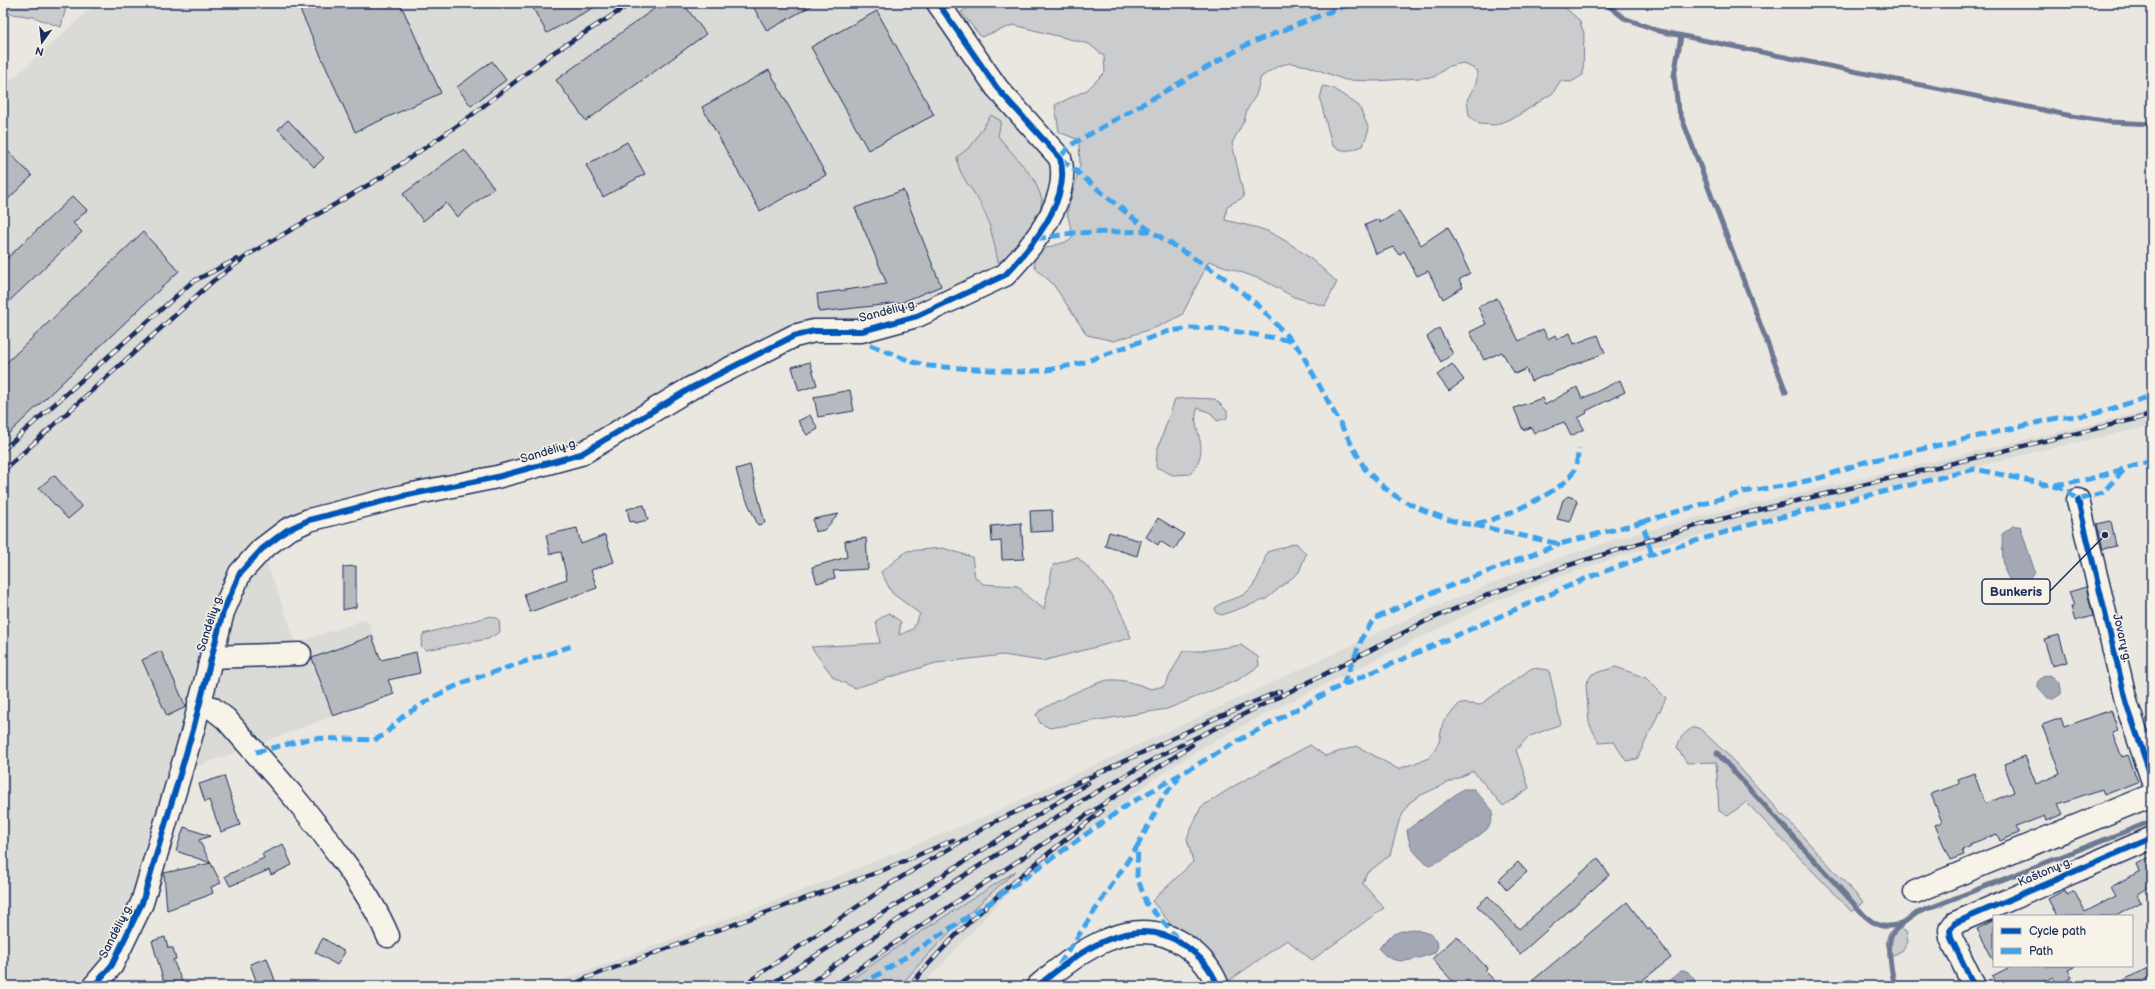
<svg xmlns="http://www.w3.org/2000/svg" width="2155" height="989" viewBox="0 0 2155 989" font-family="'Balsamiq Sans',sans-serif">
  <style>
    .built { fill: #dadad6 }
    .green { fill: #cbcccd; stroke: #737e96 }
    .water { fill: #a3a8b4; stroke: #6d7892 }
    .lines { fill: none; stroke-linecap: round; stroke-linejoin: round }
    .stream { stroke: #6d7892; stroke-width: 5 }
    .building { fill: #b6babf; stroke: #1b2f5e }
    .minor-casing { stroke: #1b2f5e; stroke-width: 25 }
    .minor { stroke: #f7f3e8; stroke-width: 22 }
    .rail-casing { stroke: #1b2f5e; stroke-width: 4.5 }
    .rail { stroke: #f7f3e8; stroke-width: 3; stroke-dasharray: 9; stroke-linecap: butt }
    .quiet { stroke: #3da3ed; stroke-width: 5; stroke-dasharray: 10 5; stroke-linecap: butt }
    .cycleway-casing { stroke: #f7f3e8; stroke-width: 8 }
    .cycleway { stroke: #0057b8; stroke-width: 6 }
    .labels { text-anchor: middle; dominant-baseline: central; stroke-width: 3; stroke-linejoin: round; paint-order: stroke }
    .street-label { font-size: 12px; fill: #1b2f5e; stroke: #f7f3e8 }
    .leader { fill: none; stroke: #1b2f5e; stroke-width: 1.5 }
    .callout-dot { fill: #1b2f5e; stroke: #f7f3e8; stroke-width: 1.5 }
    .callout { fill: #f7f3e8; stroke: #1b2f5e; stroke-width: 1.5 }
    .callout-label { font-size: 13px; text-anchor: middle; font-weight: bold; fill: #1b2f5e }
  </style>
  <rect width="100%" height="100%" fill="#eae7e0"/>
  <filter id="ink" filterUnits="userSpaceOnUse"><feTurbulence type="fractalNoise" baseFrequency=".025" numOctaves="2"/><feDisplacementMap in="SourceGraphic" scale="8" xChannelSelector="R" yChannelSelector="G"/><feConvolveMatrix kernelMatrix="1 2 1 2 8 2 1 2 1" color-interpolation-filters="sRGB"/></filter>
  <g filter="url(#ink)">
    <!-- built -->
    <g class="built">
      <path d="M 97,3 L 938,3 L 1060,158 L 1062,183 L 1015,264 L 917,316 L 814,331 L 590,450 L 403,496 L 262,549 L 296,643 L 367,619 L 394,694 L 181,772 L 144,898 L 93,986 L 3,986 L 3,87 Z"/>
      <path d="M 2152,410 L 2152,426 L 2051,448 L 1636,551 L 1573,572 L 1493,602 L 1263,715 L 1207,745 L 1154,779 L 1006,895 L 922,986 L 900,986 L 938,942 L 974,907 L 1013,873 L 900,945 L 842,986 L 547,986 L 814,886 L 986,816 L 1423,612 L 1524,570 L 1616,539 L 1702,516 Z"/>
    </g>
    <!-- green -->
    <g class="green">
      <path d="M 3,3 L 67,3 L 61,27 L 33,17 L 6,13 L 3,18 Z"/>
      <path d="M 978,3 L 1560,3 L 1579,20 L 1584,33 L 1583,75 L 1571,82 L 1560,81 L 1553,93 L 1517,116 L 1495,125 L 1479,124 L 1469,116 L 1467,100 L 1476,83 L 1478,71 L 1463,63 L 1449,66 L 1434,77 L 1376,81 L 1345,80 L 1308,66 L 1290,63 L 1278,66 L 1261,77 L 1256,95 L 1247,110 L 1244,121 L 1232,143 L 1244,197 L 1227,206 L 1225,220 C 1239,224 1255,226 1267,231 C 1293,243 1317,263 1337,282 L 1325,306 L 1294,297 L 1263,280 L 1209,261 L 1182,315 L 1157,327 L 1114,341 L 1087,335 L 1053,284 L 1036,269 L 1033,259 L 1046,248 L 1069,241 L 1073,237 L 1067,213 L 1080,165 L 1079,140 L 1059,132 L 1055,105 L 1087,90 L 1105,72 L 1104,56 L 1089,44 L 1014,25 L 981,37 L 961,12 Z"/>
      <path d="M 1323,86 L 1333,88 L 1359,106 L 1369,129 L 1363,146 C 1350,151 1344,153 1332,145 L 1320,99 Z"/>
      <path d="M 991,115 L 1001,121 L 998,136 L 1034,179 L 1042,199 L 1039,221 L 1007,259 L 998,262 C 994,242 990,221 980,203 C 972,187 958,176 957,157 L 971,146 Z"/>
      <path d="M 1191,398 L 1215,399 L 1227,411 L 1227,418 L 1217,421 L 1211,413 L 1198,408 C 1188,431 1215,445 1190,474 L 1173,475 L 1156,467 L 1157,451 L 1175,399 Z"/>
      <path d="M 1296,543 L 1306,554 L 1299,572 L 1266,599 L 1222,615 L 1216,613 L 1215,608 C 1223,600 1234,600 1243,595 C 1258,585 1262,567 1267,552 Z"/>
      <path d="M 943,548 L 972,557 L 975,577 L 983,584 L 1018,586 L 1029,598 L 1044,609 L 1053,565 L 1077,557 C 1106,584 1118,600 1131,638 L 1042,661 L 1003,655 L 936,663 L 855,688 L 834,678 L 811,647 L 880,643 L 876,621 L 889,613 L 901,622 L 899,635 L 913,629 L 920,614 L 892,593 L 881,572 L 907,551 Z"/>
      <path d="M 491,616 L 499,619 L 500,632 L 488,639 L 425,650 L 421,646 L 423,634 Z"/>
      <path d="M 1241,645 L 1258,657 L 1259,666 L 1238,680 L 1167,709 L 1050,728 L 1040,723 L 1036,714 C 1046,705 1097,681 1109,680 C 1123,679 1138,684 1151,689 L 1164,686 L 1183,651 L 1201,651 Z"/>
      <path d="M 1616,667 L 1646,678 L 1666,698 L 1637,759 L 1626,761 L 1614,742 L 1599,743 L 1589,723 L 1586,684 L 1592,674 Z"/>
      <path d="M 1532,668 L 1549,670 L 1561,724 L 1528,737 L 1516,750 L 1529,788 L 1503,806 L 1473,771 L 1419,796 L 1409,803 L 1399,821 L 1390,855 L 1366,874 L 1363,884 L 1384,908 L 1312,960 L 1287,940 L 1226,983 L 1181,937 L 1152,901 L 1193,862 L 1187,838 L 1201,807 L 1234,786 L 1310,745 L 1325,756 L 1357,746 L 1398,769 L 1429,758 L 1439,742 L 1443,722 L 1460,703 L 1480,705 Z"/>
      <path d="M 1694,727 L 1699,728 L 1726,753 L 1863,902 L 1852,912 L 1746,802 L 1728,816 L 1719,811 L 1716,762 L 1687,763 L 1677,748 C 1680,737 1684,733 1694,727 Z"/>
      <path d="M 1016,871 C 974,907 936,944 900,986 L 842,986 L 900,945 Z"/>
      <path d="M 1900,928 L 1906,932 L 1908,942 L 1903,950 L 1894,955 C 1885,948 1885,943 1889,932 Z"/>
      <path d="M 1842,980 L 1853,980 L 1866,986 L 1829,986 L 1830,983 Z"/>
    </g>
    <!-- water -->
    <g class="water">
      <path d="M 2013,526 L 2020,526 L 2035,572 C 2031,578 2025,585 2017,584 C 2000,580 2003,548 2002,534 Z"/>
      <path d="M 2050,675 C 2058,680 2062,685 2061,694 L 2055,698 L 2048,698 L 2038,687 C 2038,678 2041,677 2050,675 Z"/>
      <path d="M 1463,789 L 1474,789 L 1493,811 C 1492,817 1491,824 1487,829 C 1477,838 1441,863 1429,865 C 1415,855 1409,847 1407,830 Z"/>
      <path d="M 1413,929 L 1433,935 L 1438,946 L 1435,953 C 1415,959 1395,969 1379,949 C 1387,935 1397,931 1413,929 Z"/>
      <path d="M 1681,971 L 1687,971 L 1694,979 L 1696,986 L 1662,986 Z"/>
    </g>
    <g class="lines">
      <!-- stream -->
      <g class="stream">
        <path d="M 1605,3 L 1624,18 L 1659,31 L 2072,116 L 2110,122 L 2152,124"/>
        <path d="M 1681,36 L 1674,76 L 1678,108 L 1786,392"/>
        <path d="M 1717,753 L 1865,916 C 1879,928 1884,928 1902,924"/>
        <path d="M 1895,986 C 1892,975 1887,946 1891,936 C 1896,926 1909,919 1917,913 L 2152,821"/>
      </g>
    </g>
    <!-- building -->
    <g class="building">
      <path d="M 297,3 L 400,3 L 441,93 L 355,132 Z"/>
      <path d="M 530,3 L 602,3 L 547,33 Z"/>
      <path d="M 662,3 L 683,3 L 706,34 L 586,121 L 556,80 Z"/>
      <path d="M 751,3 L 816,3 L 767,31 Z"/>
      <path d="M 877,11 L 934,115 L 868,150 L 811,47 Z"/>
      <path d="M 492,61 L 506,80 L 471,106 L 457,87 Z"/>
      <path d="M 769,70 L 826,175 L 760,211 L 702,107 Z"/>
      <path d="M 288,120 L 324,158 L 314,167 L 278,129 Z"/>
      <path d="M 627,142 L 645,174 L 603,197 L 586,165 Z"/>
      <path d="M 3,146 L 32,176 L 3,204 Z"/>
      <path d="M 464,149 L 494,188 L 457,217 L 446,203 L 423,221 L 403,194 Z"/>
      <path d="M 903,190 L 941,286 L 900,303 L 819,312 L 817,294 L 887,284 L 855,208 Z"/>
      <path d="M 73,196 L 87,210 L 73,223 L 82,232 L 3,307 L 3,262 Z"/>
      <path d="M 1399,211 L 1421,245 L 1448,227 L 1470,273 L 1459,280 L 1463,287 L 1443,299 L 1428,271 L 1417,276 L 1404,251 L 1399,255 L 1393,247 L 1376,254 L 1365,225 L 1379,219 L 1380,223 Z"/>
      <path d="M 143,232 L 179,271 L 3,439 L 3,366 Z"/>
      <path d="M 1497,298 L 1519,341 L 1543,329 L 1548,339 L 1555,335 L 1557,339 L 1570,333 L 1574,344 L 1598,335 L 1605,353 L 1531,381 L 1526,369 L 1515,374 L 1502,352 L 1484,360 L 1470,332 L 1486,324 L 1478,307 Z"/>
      <path d="M 1439,328 L 1453,354 L 1441,362 L 1427,337 Z"/>
      <path d="M 810,362 L 817,385 L 799,391 L 792,367 Z"/>
      <path d="M 1452,364 L 1464,380 L 1449,391 L 1437,375 Z"/>
      <path d="M 1620,380 L 1625,392 L 1586,411 L 1587,413 L 1578,418 L 1584,429 L 1571,436 L 1564,422 L 1534,433 L 1531,427 L 1523,430 L 1514,408 L 1542,398 L 1545,405 L 1577,387 L 1582,399 Z"/>
      <path d="M 850,390 L 854,411 L 818,417 L 814,397 Z"/>
      <path d="M 810,415 L 818,429 L 807,435 L 798,421 Z"/>
      <path d="M 750,465 L 765,523 L 758,525 L 741,488 L 736,469 Z"/>
      <path d="M 54,475 L 82,507 L 68,519 L 39,488 Z"/>
      <path d="M 1568,496 L 1576,499 L 1577,504 L 1570,522 L 1557,519 L 1563,500 Z"/>
      <path d="M 644,505 L 648,520 L 635,523 L 634,521 L 630,522 L 627,509 Z"/>
      <path d="M 1052,510 L 1053,531 L 1031,532 L 1030,511 Z"/>
      <path d="M 839,514 L 824,530 L 815,532 L 813,519 Z"/>
      <path d="M 1158,518 L 1184,534 L 1174,550 L 1160,541 L 1158,545 L 1146,537 Z"/>
      <path d="M 2111,521 L 2116,546 L 2103,549 L 2097,524 Z"/>
      <path d="M 1021,523 L 1024,559 L 1002,560 L 1001,541 L 992,542 L 991,526 Z"/>
      <path d="M 577,528 L 581,544 L 605,535 L 614,562 L 591,570 L 597,588 L 530,612 L 524,594 L 567,579 L 561,552 L 550,554 L 546,535 Z"/>
      <path d="M 1109,532 L 1141,541 L 1137,556 L 1105,546 Z"/>
      <path d="M 866,538 L 868,569 L 833,571 L 835,578 L 817,583 L 812,567 L 847,557 L 845,541 Z"/>
      <path d="M 356,566 L 356,607 L 343,610 L 343,567 Z"/>
      <path d="M 2086,587 L 2093,616 L 2075,621 L 2071,607 L 2074,606 L 2069,592 Z"/>
      <path d="M 2059,635 L 2067,662 L 2052,666 L 2044,639 Z"/>
      <path d="M 372,636 L 381,660 L 416,652 L 420,673 L 388,680 L 394,694 L 333,716 L 312,658 Z"/>
      <path d="M 161,651 L 186,707 L 167,716 L 142,660 Z"/>
      <path d="M 2111,710 L 2118,730 L 2112,732 L 2122,757 L 2128,755 L 2138,782 L 2104,795 L 2102,789 L 2058,804 L 2063,814 L 2046,821 L 2044,816 L 2016,827 L 2019,833 L 2000,841 L 1997,834 L 1970,844 L 1971,846 L 1962,850 L 1964,855 L 1950,860 L 1935,825 L 1942,822 L 1931,794 L 1959,784 L 1958,779 L 1974,773 L 1985,804 L 2014,792 L 2004,764 L 2025,756 L 2036,784 L 2060,774 L 2042,725 L 2061,718 L 2064,727 Z"/>
      <path d="M 224,776 L 240,825 L 221,832 L 209,800 L 205,802 L 199,784 Z"/>
      <path d="M 184,827 L 210,836 L 199,840 L 221,883 L 211,887 L 213,893 L 204,897 L 167,910 L 164,873 L 211,863 L 176,851 Z"/>
      <path d="M 283,844 L 292,865 L 271,875 L 269,870 L 230,886 L 225,876 L 264,858 L 262,854 Z"/>
      <path d="M 2152,856 L 2152,892 L 2149,887 L 2137,895 L 2141,902 L 2116,916 L 2057,916 L 2048,899 L 2065,890 L 2067,895 L 2074,891 L 2085,912 L 2116,896 L 2111,887 L 2140,871 L 2137,864 Z"/>
      <path d="M 1598,858 L 1609,875 L 1520,954 L 1477,906 L 1488,896 L 1519,929 Z"/>
      <path d="M 1518,862 L 1527,872 L 1507,890 L 1499,880 Z"/>
      <path d="M 1627,902 L 1648,930 L 1650,928 L 1671,958 L 1635,986 L 1526,986 Z"/>
      <path d="M 1994,920 L 1994,961 L 1977,929 Z"/>
      <path d="M 1457,936 L 1487,968 L 1485,971 L 1500,986 L 1457,986 L 1432,959 Z"/>
      <path d="M 165,937 L 168,948 L 173,948 L 176,959 L 173,960 L 184,986 L 165,986 L 152,941 Z"/>
      <path d="M 323,938 L 345,952 L 337,965 L 315,952 Z"/>
      <path d="M 267,958 L 277,986 L 258,986 L 250,964 Z"/>
      <path d="M 2152,965 L 2152,986 L 2113,986 Z"/>
      <path d="M 2012,966 L 2076,966 L 2068,970 L 2072,978 L 2057,985 L 2053,977 L 2035,986 L 1997,986 L 1992,976 Z"/>
    </g>
    <g class="lines">
      <defs>
        <g id="minor">
          <path d="M 2078,500 L 2127,705 L 2152,779"/>
          <path d="M 211,657 L 300,654"/>
          <path d="M 199,703 L 212,708 L 226,719 C 266,765 306,808 341,858 C 359,882 376,907 388,936"/>
          <path d="M 1915,892 L 2152,795"/>
          <path d="M 94,986 L 112,965 L 142,903 L 193,730 L 223,612 L 240,573 L 262,549 L 287,530 L 309,520 L 403,496 L 497,477 L 581,454 L 691,388 L 794,336 L 814,331 L 862,331 L 917,316 L 1005,275 C 1032,247 1072,199 1060,158 L 997,88 L 938,3"/>
          <path d="M 1038,986 C 1076,953 1134,910 1184,945 C 1200,956 1210,967 1218,986"/>
          <path d="M 1974,986 L 1951,938 L 1950,930 L 1955,923 L 2152,838"/>
        </g>
      </defs>
      <!-- minor casing -->
      <use href="#minor" class="minor-casing"/>
      <!-- minor -->
      <use href="#minor" class="minor"/>
      <defs>
        <g id="rail">
          <path d="M 3,450 L 192,282 L 237,259"/>
          <path d="M 3,471 L 213,281 L 251,253 L 382,177 L 464,121 L 551,54 L 632,3"/>
          <path d="M 570,986 L 589,977 L 881,871 L 953,840"/>
          <path d="M 742,986 L 890,884 L 992,823 L 1216,718 L 1280,691"/>
          <path d="M 768,986 L 1088,783"/>
          <path d="M 806,986 L 924,901 L 1088,797 L 1161,755 L 1323,675 L 1424,622 L 1490,594 L 1563,567 L 1705,523 L 2152,415"/>
          <path d="M 834,986 L 896,942 L 1192,745"/>
          <path d="M 910,986 C 965,918 1033,865 1102,811"/>
        </g>
      </defs>
      <!-- rail casing -->
      <use href="#rail" class="rail-casing"/>
      <!-- rail -->
      <use href="#rail" class="rail"/>
      <!-- quiet -->
      <g class="quiet">
        <path d="M 1151,231 L 1134,219 L 1060,158 L 1069,146 L 1248,44 L 1352,3"/>
        <path d="M 1036,239 L 1073,233 L 1151,231 L 1223,277 L 1260,307 L 1300,350 L 1365,469 C 1375,479 1385,489 1397,497 C 1411,506 1452,523 1468,524 C 1489,526 1552,495 1567,480 C 1576,472 1577,460 1579,449"/>
        <path d="M 870,345 L 913,362 L 929,366 L 1022,372 L 1048,370 L 1082,363 L 1166,332 L 1190,328 L 1221,329 L 1293,341"/>
        <path d="M 2055,485 L 2089,479 L 2152,461"/>
        <path d="M 1642,522 L 1743,492 L 1789,485 L 1823,477 L 1861,463 L 2062,417 C 2099,417 2118,405 2152,396"/>
        <path d="M 1474,525 L 1560,544 L 1642,522 L 1652,554"/>
        <path d="M 1343,685 L 1363,636 L 1374,619 L 1421,597 L 1560,544"/>
        <path d="M 256,752 L 312,738 L 374,740 L 384,735 L 402,717 L 435,696 L 467,681 L 575,645"/>
        <path d="M 1178,939 L 1146,903 L 1137,876 L 1138,845 L 1164,795 L 1179,778"/>
        <path d="M 1059,965 L 1138,845"/>
        <path d="M 860,986 L 985,906 L 1127,805 L 1236,742 L 1332,690 L 1587,578 L 1652,554 L 1749,525 L 1975,469 L 2054,486 L 2068,491 L 2078,500 L 2102,493 L 2125,469 L 2131,467"/>
      </g>
      <defs>
        <g id="cycleway">
          <path d="M 2078,500 L 2127,705 L 2152,779"/>
          <path d="M 94,986 L 112,965 L 142,903 L 193,730 L 223,612 L 240,573 L 262,549 L 287,530 L 309,520 L 403,496 L 497,477 L 581,454 L 691,388 L 794,336 L 814,331 L 862,331 L 917,316 L 1005,275 C 1032,247 1072,199 1060,158 L 997,88 L 938,3"/>
          <path d="M 1038,986 C 1076,953 1134,910 1184,945 C 1200,956 1210,967 1218,986"/>
          <path d="M 1974,986 L 1951,938 L 1950,930 L 1955,923 L 2152,838"/>
        </g>
      </defs>
      <!-- cycleway casing -->
      <use href="#cycleway" class="cycleway-casing"/>
      <!-- cycleway -->
      <use href="#cycleway" class="cycleway"/>
    </g>
  </g>
  <g class="labels">
    <!-- street labels -->
    <g class="street-label">
      <text transform="translate(888 311) rotate(-15)">Sandėlių g.</text>
      <text transform="translate(549 451) rotate(-17)">Sandėlių g.</text>
      <text transform="translate(210 623) rotate(-72)">Sandėlių g.</text>
      <text transform="translate(2122 638) rotate(77)">Jovarų g.</text>
      <text transform="translate(2045 872) rotate(-23)">Kaštonų g.</text>
      <text transform="translate(116 931) rotate(-63)">Sandėlių g.</text>
    </g>
  </g>
  <!-- callouts -->
  <path class="leader" d="M2105 535L2050 591"/>
  <circle class="callout-dot" cx="2105" cy="535" r="4"/>
  <rect class="callout" x="1982" y="579" width="68" height="25" rx="4"/>
  <g class="callout-label">
    <text x="2016" y="596">Bunkeris</text>
  </g>
  <!-- margin -->
  <rect width="2155" height="989" fill="none" stroke="#f7f3e8" stroke-width="16"/>
  <rect x="8" y="8" width="2139" height="973" fill="none" stroke="#1b2f5e" stroke-width="1.5" filter="url(#ink)"/>
  <!-- legend -->
  <rect x="1993" y="915" width="140" height="52" fill="#f7f3e8" stroke="#9fa5b1"/>
  <rect x="2001" y="928" width="20" height="6" fill="#0057b8" stroke="#9fa5b1"/>
  <text x="2029" y="935" font-size="12" fill="#1b2f5e">Cycle path</text>
  <rect x="2001" y="948" width="20" height="6" fill="#3da3ed" stroke="#9fa5b1"/>
  <text x="2029" y="955" font-size="12" fill="#1b2f5e">Path</text>
  <!-- north arrow -->
  <g transform="translate(42 42) rotate(195)" stroke="#f7f3e8" stroke-width="3" paint-order="stroke">
  <path d="M0-3L7 15L0 10L-7 15Z" fill="#1b2f5e"/>
  <text y="-6" font-size="11" font-weight="bold" text-anchor="middle" fill="#1b2f5e">N</text>
  </g>
</svg>
